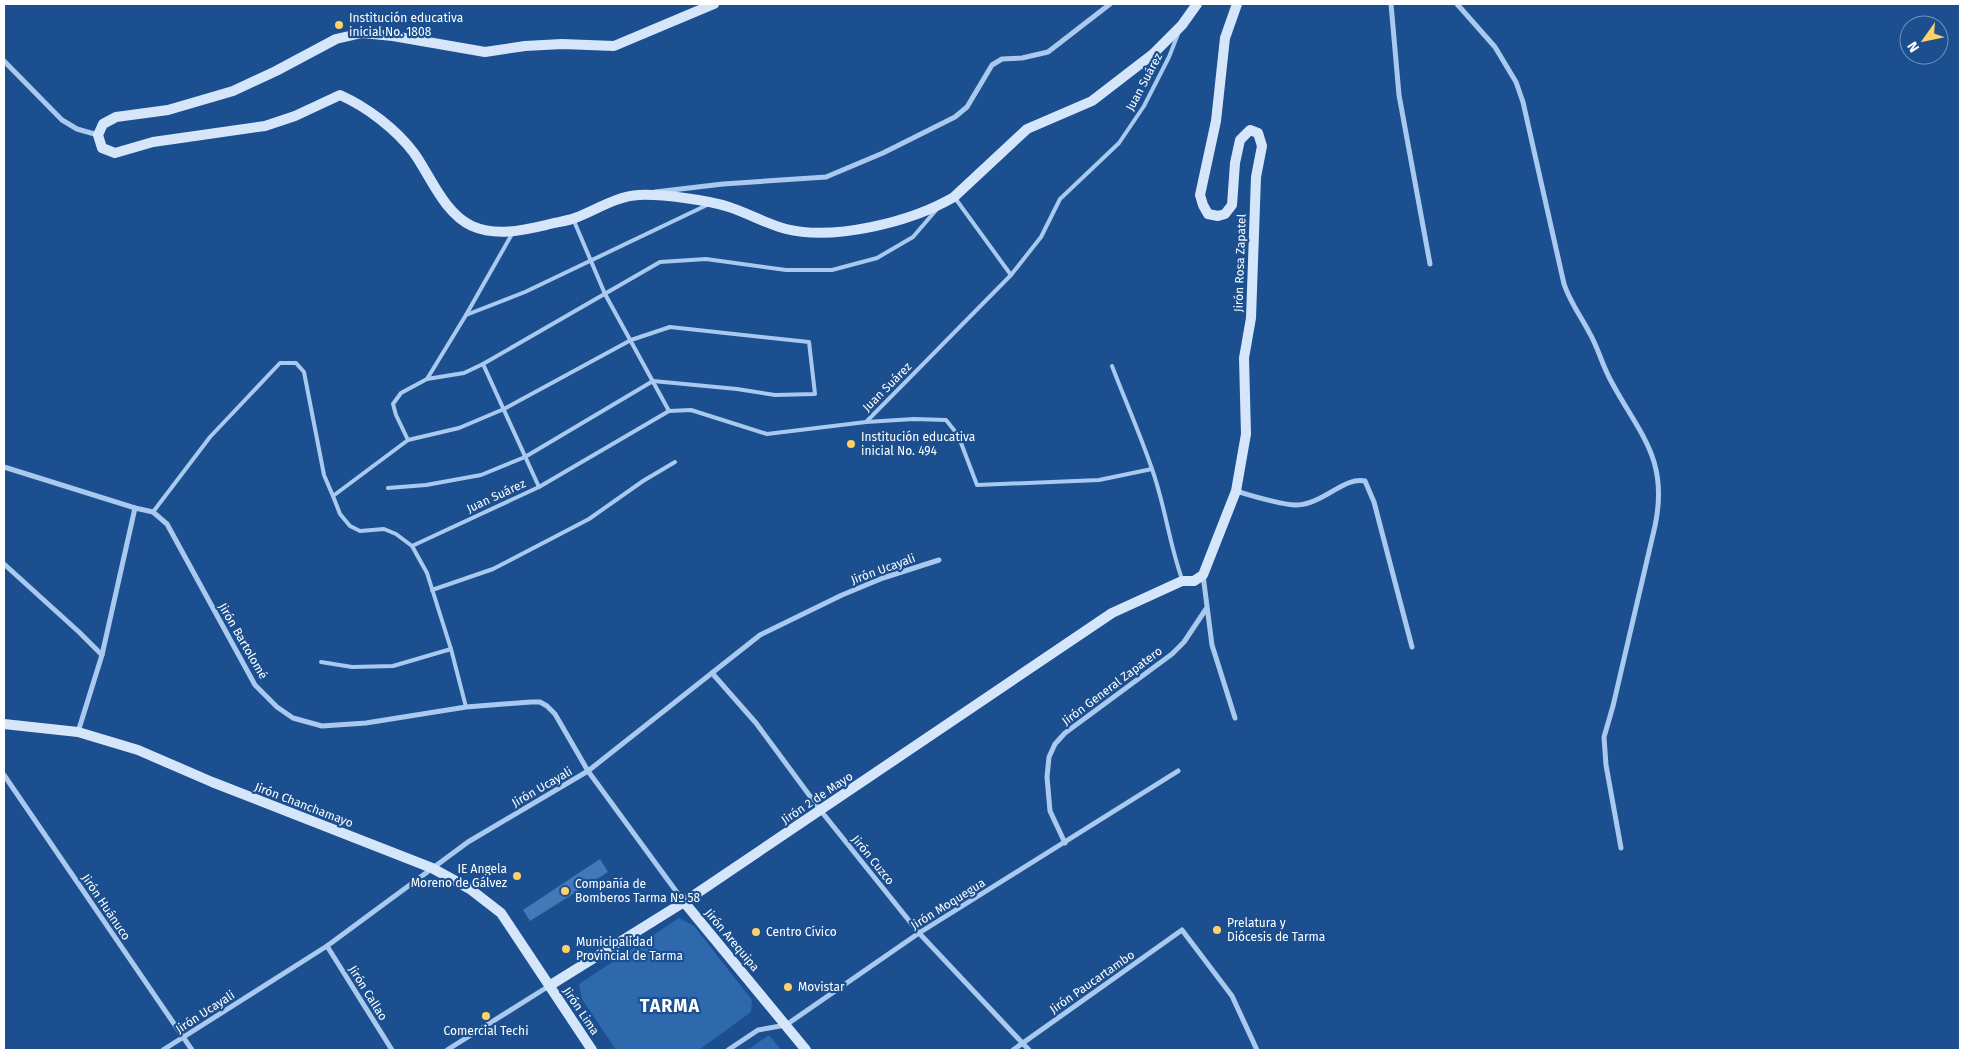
<svg xmlns="http://www.w3.org/2000/svg" width="1964" height="1054" viewBox="0 0 1964 1054" font-family="'Fira Sans',sans-serif">
  <style>
    .green { fill: #2e69ad }
    .building { fill: #4478b7 }
    .lines { fill: none; stroke-linecap: round; stroke-linejoin: round }
    .lane { stroke: #a9c9ee; stroke-width: 4 }
    .street { stroke: #a9c9ee; stroke-width: 5 }
    .secondary { stroke: #d6e6fa; stroke-width: 10 }
    .poi-dot { fill: #ffd166; stroke: #1b4f8f; stroke-width: 2 }
    .labels { text-anchor: middle; dominant-baseline: central; stroke-width: 4.5; stroke-linejoin: round; paint-order: stroke }
    .poi-label { font-size: 12px; fill: #fff; stroke: #1b4f8f; text-anchor: start }
    .street-label { font-size: 12px; fill: #fff; stroke: #1b4f8f }
    .district-label { font-size: 18px; font-weight: bold; letter-spacing: 1px; fill: #fff; stroke: #1b4f8f }
  </style>
  <rect width="100%" height="100%" fill="#1b4f8f"/>
  <!-- green -->
  <g class="green">
    <path d="M 679,918 L 694,926 L 752,1000 L 751,1012 L 699,1050 L 616,1050 L 582,999 L 579,984 Z"/>
    <path d="M 769,1035 L 781,1050 L 747,1050 Z"/>
  </g>
  <!-- building -->
  <path class="building" d="M 600,859 L 608,872 L 530,921 L 523,910 Z"/>
  <g class="lines">
    <!-- lane -->
    <g class="lane">
      <path d="M 955,198 L 1011,275"/>
      <path d="M 574,221 L 605,294 L 669,411"/>
      <path d="M 466,315 L 525,292 L 707,205"/>
      <path d="M 483,364 L 539,487"/>
      <path d="M 1112,366 C 1125,400 1140,434 1152,469 C 1165,505 1169,543 1182,579"/>
      <path d="M 427,379 L 464,373 L 483,364 L 660,262 L 706,259 L 786,270 L 832,270 L 877,258 L 913,237 L 937,209"/>
      <path d="M 866,422 L 1011,275 L 1041,237 L 1060,199 L 1119,143 L 1144,106 L 1169,57 L 1178,34"/>
      <path d="M 408,440 L 396,415 L 393,404 L 401,393 L 427,379 L 466,315 L 512,234"/>
      <path d="M 388,488 L 426,485 L 481,475 L 525,457 L 653,381 L 737,389 L 775,395 L 815,394 L 809,342 L 670,327 L 631,340 L 504,409 L 459,428 L 408,440 L 333,496 L 340,514 L 350,526 L 360,531 L 384,529 L 396,534 L 412,546 L 427,573 L 451,649 L 466,707"/>
      <path d="M 153,512 L 210,437 L 280,363 L 296,363 L 304,372 L 324,475 L 333,496"/>
      <path d="M 412,546 L 539,487 L 669,411 L 691,410 L 767,434 L 866,422 L 914,419 L 946,420 L 958,435 L 977,485 L 1099,480 L 1152,469"/>
      <path d="M 432,590 L 493,569 L 589,519 L 643,481 L 675,462"/>
      <path d="M 321,662 L 352,667 L 393,666 L 451,649"/>
    </g>
    <!-- street -->
    <g class="street">
      <path d="M 1391,4 L 1399,95 L 1430,264"/>
      <path d="M 1457,4 L 1495,47 L 1516,82 L 1523,102 L 1564,284 C 1570,302 1580,315 1589,332 C 1598,347 1602,365 1611,381 C 1640,435 1669,459 1655,526 L 1613,706 L 1604,737 L 1606,765 L 1621,848"/>
      <path d="M 4,61 L 62,120 L 77,129 L 98,135"/>
      <path d="M 655,192 L 723,184 L 826,177 L 883,153 L 955,117 L 967,107 L 992,65 L 1002,59 L 1022,58 L 1048,52 L 1110,4"/>
      <path d="M 4,467 L 135,508 L 153,512 L 167,524 L 255,685 L 277,707 L 293,718 L 322,726 L 366,723 L 466,707 L 531,702 L 540,702 L 547,706 L 555,714 L 588,771 L 684,902"/>
      <path d="M 1236,491 C 1250,495 1284,506 1297,505 C 1323,504 1345,476 1365,481 L 1374,502 L 1412,647"/>
      <path d="M 4,564 L 79,632 L 102,655"/>
      <path d="M 1203,575 L 1212,645 L 1235,718"/>
      <path d="M 712,673 L 756,723 L 821,811 L 919,933 L 1029,1050"/>
      <path d="M 78,732 L 102,655 L 135,508"/>
      <path d="M 4,775 L 192,1050"/>
      <path d="M 1065,843 L 1050,811 L 1047,777 L 1049,757 L 1055,744 L 1065,733 L 1172,654 L 1184,642 L 1206,609"/>
      <path d="M 327,946 L 392,1050"/>
      <path d="M 163,1050 L 327,946 L 468,842 L 588,771 L 760,635 L 842,595 L 883,578 L 939,560"/>
      <path d="M 447,1050 L 549,986"/>
      <path d="M 728,1050 L 758,1030 L 786,1025 L 919,933 L 1178,771"/>
      <path d="M 1013,1050 L 1182,930 L 1232,996 L 1257,1050"/>
    </g>
    <!-- secondary -->
    <g class="secondary">
      <path d="M 714,4 L 614,46 L 562,44 L 525,46 L 485,52 L 393,36 L 362,33 L 336,39 L 276,71 L 233,91 L 168,110 L 116,117 L 103,124 L 98,135 L 102,148 L 115,153 L 153,142 L 265,126 L 295,116 L 340,95 C 367,107 396,129 414,153 C 431,177 444,213 472,226 C 497,237 524,230 550,224 C 558,222 567,221 575,218 C 596,210 617,196 639,195 C 662,194 708,200 729,207 C 748,213 766,224 786,229 C 834,241 911,222 954,197 L 1027,129 L 1092,101 L 1153,54 L 1182,25 L 1197,4"/>
      <path d="M 4,724 L 78,732 L 138,750 L 212,782 L 432,868 L 470,889 L 501,913 L 592,1050"/>
      <path d="M 684,902 L 806,1050"/>
      <path d="M 549,986 L 684,902 L 1112,613 L 1182,581 L 1194,581 L 1203,575 L 1236,491 L 1246,434 L 1244,358 L 1251,318 L 1256,177 L 1262,146 L 1258,133 L 1250,130 L 1240,140 L 1235,163 L 1232,205 L 1225,214 L 1218,216 L 1208,214 L 1203,205 L 1200,195 L 1216,121 L 1225,38 L 1237,4"/>
    </g>
  </g>
  <!-- markers -->
  <g class="poi-dot">
    <circle cx="339" cy="25" r="5"/>
    <circle cx="851" cy="444" r="5"/>
    <circle cx="517" cy="876" r="5"/>
    <circle cx="565" cy="891" r="5"/>
    <circle cx="1217" cy="930" r="5"/>
    <circle cx="756" cy="932" r="5"/>
    <circle cx="566" cy="949" r="5"/>
    <circle cx="788" cy="987" r="5"/>
    <circle cx="486" cy="1016" r="5"/>
  </g>
  <g class="labels">
    <!-- poi labels -->
    <g class="poi-label">
      <text x="349" y="18">Institución educativa<tspan x="349" dy="14">inicial No. 1808</tspan></text>
      <text x="861" y="437">Institución educativa<tspan x="861" dy="14">inicial No. 494</tspan></text>
      <text x="507" y="869" text-anchor="end">IE Angela<tspan x="507" dy="14">Moreno de Gálvez</tspan></text>
      <text x="575" y="884">Compañía de<tspan x="575" dy="14">Bomberos Tarma Nº 58</tspan></text>
      <text x="1227" y="923">Prelatura y<tspan x="1227" dy="14">Diócesis de Tarma</tspan></text>
      <text x="766" y="932">Centro Cívico</text>
      <text x="576" y="942">Municipalidad<tspan x="576" dy="14">Provincial de Tarma</tspan></text>
      <text x="798" y="987">Movistar</text>
      <text x="486" y="1031" text-anchor="middle">Comercial Techi</text>
    </g>
    <!-- street labels -->
    <g class="street-label">
      <text transform="translate(1144 82) rotate(-62)">Juan Suárez</text>
      <text transform="translate(1240 263) rotate(-88)">Jirón Rosa Zapatel</text>
      <text transform="translate(887 387) rotate(-45)">Juan Suárez</text>
      <text transform="translate(496 496) rotate(-25)">Juan Suárez</text>
      <text transform="translate(883 569) rotate(-20)">Jirón Ucayali</text>
      <text transform="translate(243 641) rotate(60)">Jirón Bartolomé</text>
      <text transform="translate(1112 686) rotate(-37)">Jirón General Zapatero</text>
      <text transform="translate(542 787) rotate(-30)">Jirón Ucayali</text>
      <text transform="translate(817 798) rotate(-34)">Jirón 2 de Mayo</text>
      <text transform="translate(304 805) rotate(21)">Jirón Chanchamayo</text>
      <text transform="translate(873 860) rotate(51)">Jirón Cuzco</text>
      <text transform="translate(948 904) rotate(-32)">Jirón Moquegua</text>
      <text transform="translate(106 907) rotate(56)">Jirón Huánuco</text>
      <text transform="translate(732 940) rotate(50)">Jirón Arequipa</text>
      <text transform="translate(1092 982) rotate(-35)">Jirón Paucartambo</text>
      <text transform="translate(368 993) rotate(58)">Jirón Callao</text>
      <text transform="translate(581 1011) rotate(56)">Jirón Lima</text>
      <text transform="translate(205 1012) rotate(-33)">Jirón Ucayali</text>
    </g>
    <!-- district labels -->
    <g class="district-label">
      <text x="670" y="1006">TARMA</text>
    </g>
  </g>
  <!-- border -->
  <rect width="1964" height="1054" fill="none" stroke="#ffffff" stroke-width="10"/>
  <!-- north arrow -->
  <g transform="translate(1924 40) rotate(237)"><circle r="24" fill="#1b4f8f" stroke="#7695bc"/>
  <path d="M0-4L9 19L0 12L-9 19Z" fill="#ffd166"/>
  <text y="-8" font-size="14" font-weight="bold" text-anchor="middle" fill="#ffffff">N</text>
  </g>
</svg>
